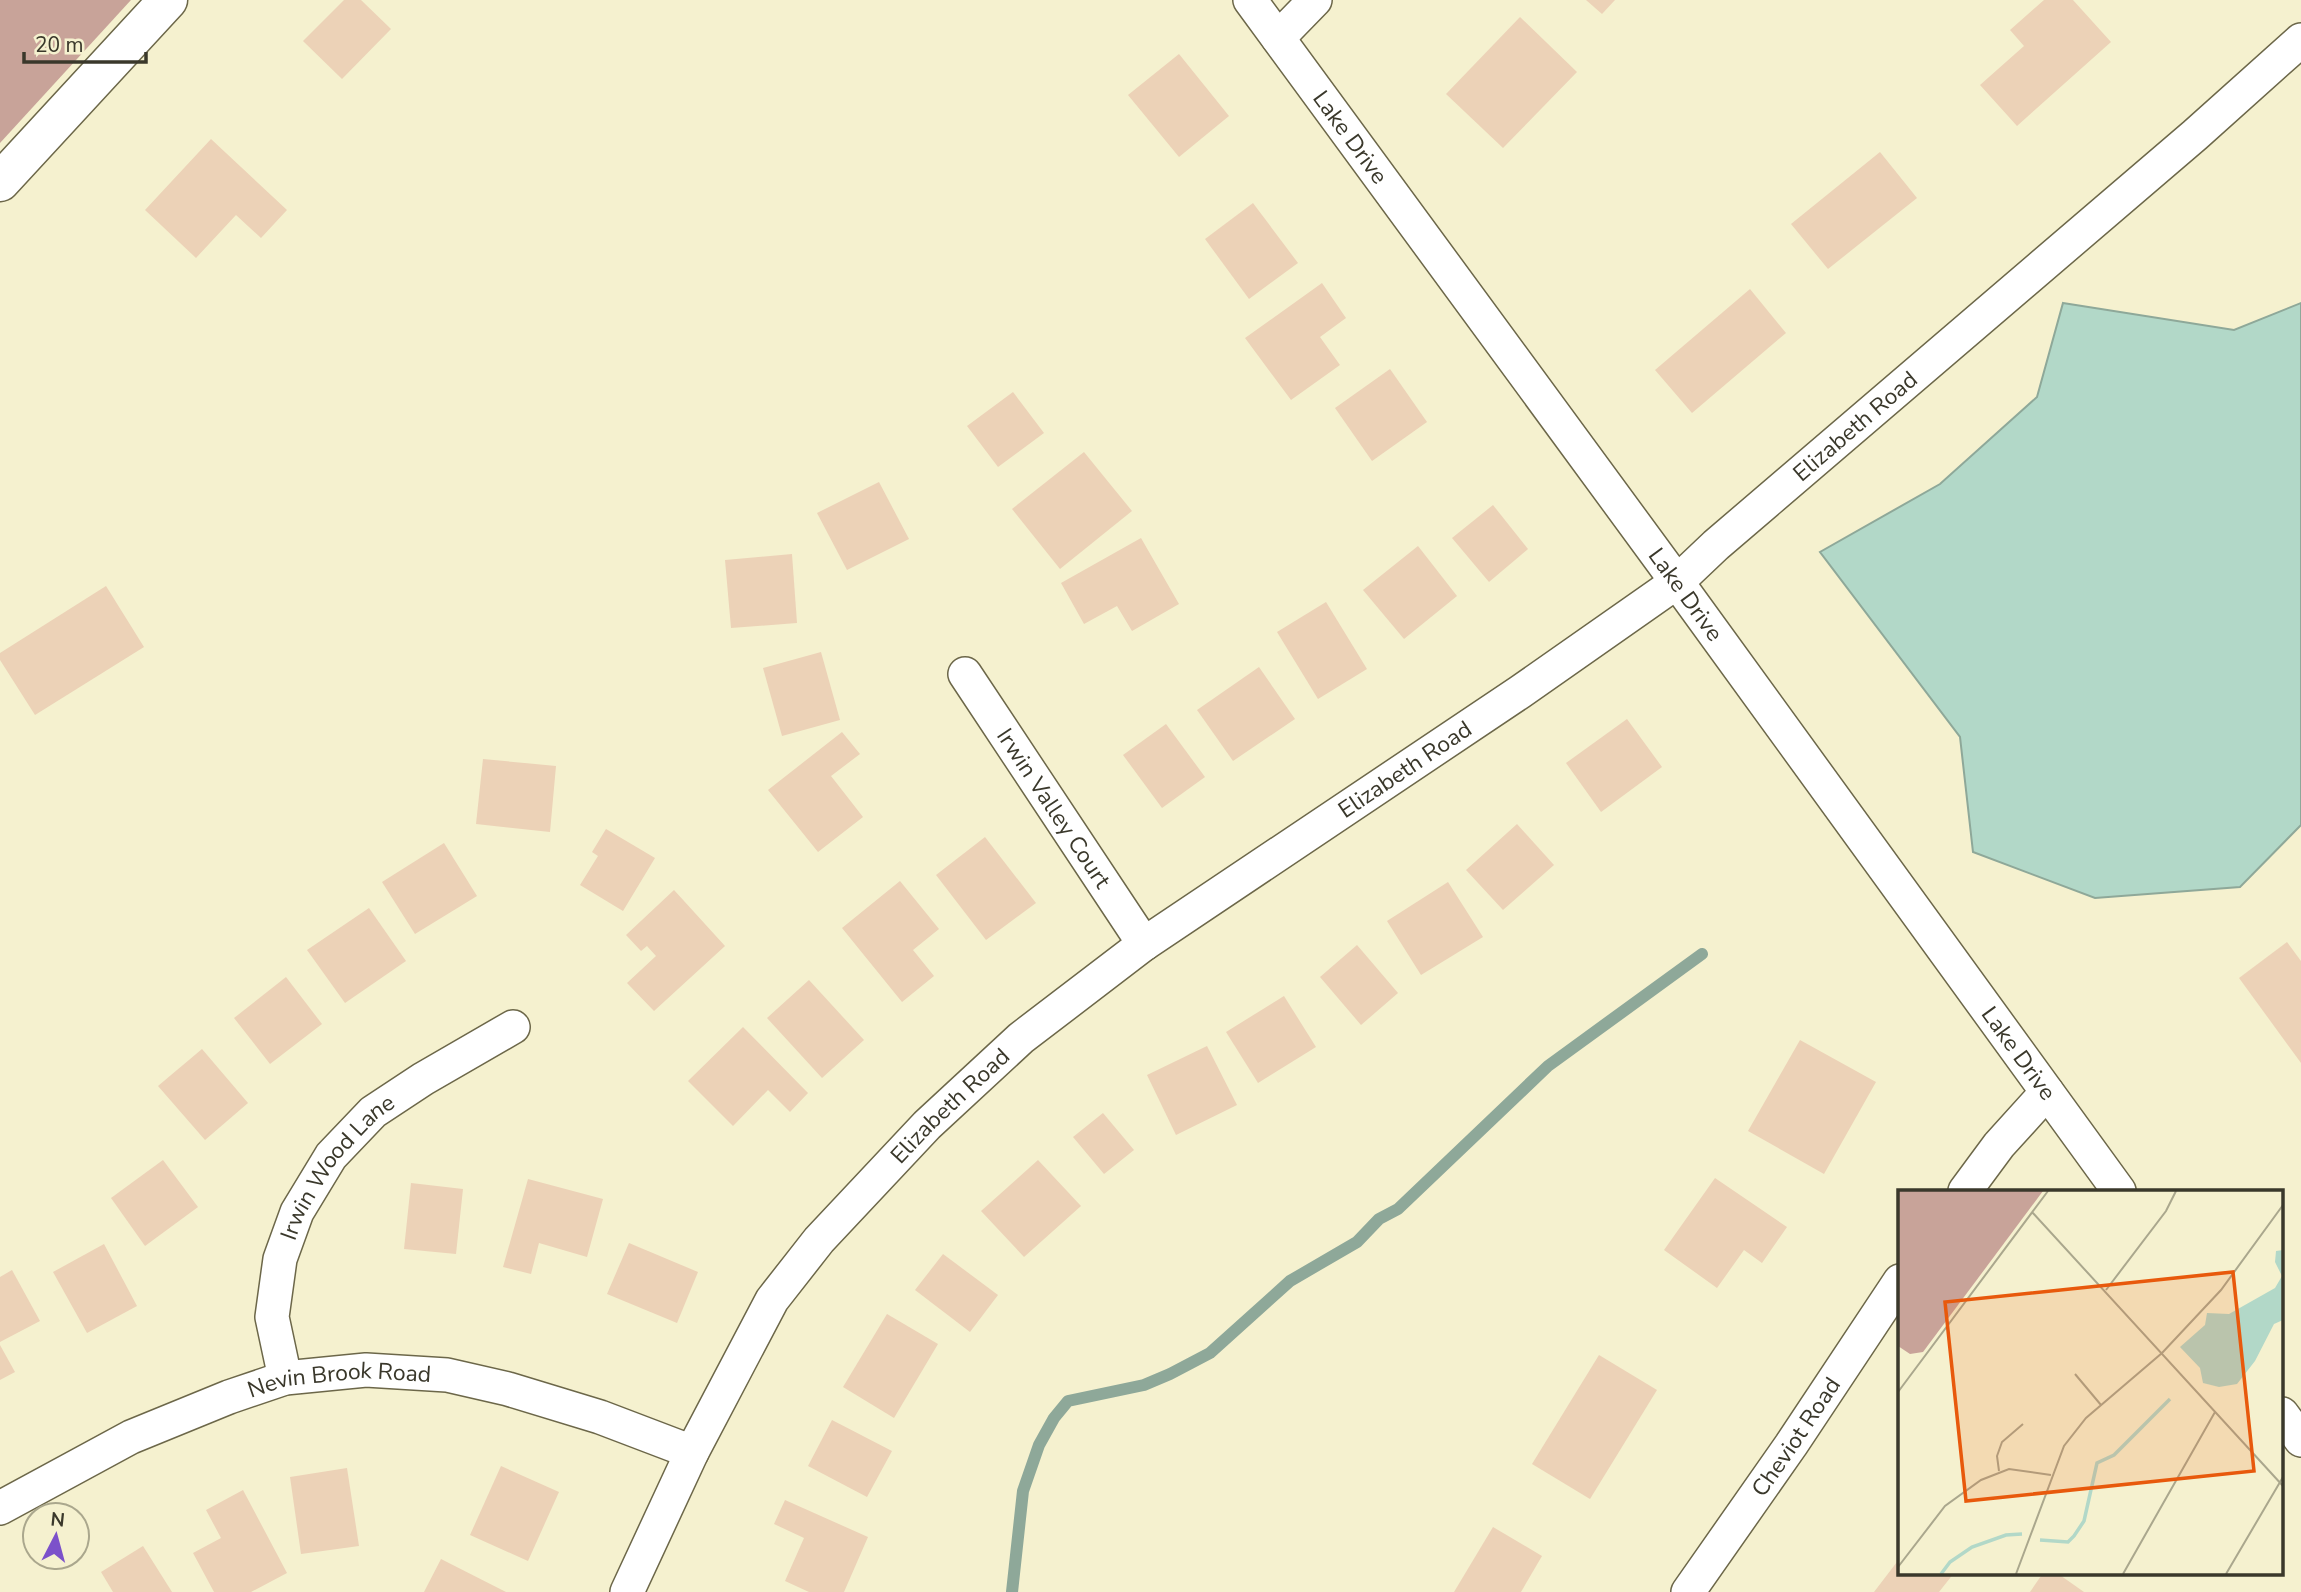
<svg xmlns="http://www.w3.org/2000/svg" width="2301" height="1592" viewBox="0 0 2301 1592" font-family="'Nunito Sans',sans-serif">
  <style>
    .forest { fill: #c8a399 }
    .water { fill: #b2d8c8; stroke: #8ea899; stroke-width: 2 }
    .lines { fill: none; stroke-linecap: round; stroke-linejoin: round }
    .stream { stroke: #8ea899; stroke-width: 12 }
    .building { fill: #ecd2b7 }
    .street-casing { stroke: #6c6749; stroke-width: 36 }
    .secondary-casing { stroke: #6c6749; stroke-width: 41 }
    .street { stroke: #fff; stroke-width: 33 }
    .secondary { stroke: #fff; stroke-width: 38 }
    .labels { text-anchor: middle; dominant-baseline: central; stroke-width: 5; stroke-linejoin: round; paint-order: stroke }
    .street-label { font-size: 23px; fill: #3a382b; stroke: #f5f1cf }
    .inset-river { fill: none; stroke: #b2d8c8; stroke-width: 3.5 }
    .inset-road { fill: none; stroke: #aaa78d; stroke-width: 2 }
    .view { fill: #e8590c; fill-opacity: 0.15; stroke: #e8590c; stroke-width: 3.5 }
    .inset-edge { fill: none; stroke: #3a382b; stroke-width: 3.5 }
  </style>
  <rect width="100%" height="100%" fill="#f5f1cf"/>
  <!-- forest -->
  <path class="forest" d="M 0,0 L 131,0 L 0,143 Z"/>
  <!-- water -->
  <path class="water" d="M 2063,303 L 2234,330 L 2301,303 L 2301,825 L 2240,887 L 2095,898 L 1973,852 L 1960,737 L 1820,552 L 1940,484 L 2037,397 Z"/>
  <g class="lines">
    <!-- stream -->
    <path class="stream" d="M 1012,1592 L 1023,1491 L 1039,1445 L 1054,1418 L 1068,1401 L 1144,1385 L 1170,1374 L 1210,1353 L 1290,1281 L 1357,1242 L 1379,1219 L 1398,1209 L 1548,1066 L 1702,954"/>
  </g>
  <!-- building -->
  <g class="building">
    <path d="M 344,0 L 361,0 L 391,29 L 342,79 L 303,41 Z"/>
    <path d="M 1586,0 L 1615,0 L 1602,14 Z"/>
    <path d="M 2044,0 L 2073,0 L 2111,42 L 2017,126 L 1980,85 L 2024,46 L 2010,30 Z"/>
    <path d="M 1520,17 L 1577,72 L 1503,148 L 1446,94 Z"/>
    <path d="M 1179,54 L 1229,116 L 1179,157 L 1128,95 Z"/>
    <path d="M 211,139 L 287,210 L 261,238 L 236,215 L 196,258 L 145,210 Z"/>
    <path d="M 1880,152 L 1917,198 L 1828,269 L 1791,224 Z"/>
    <path d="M 1253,203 L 1298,263 L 1249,299 L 1205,239 Z"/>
    <path d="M 1322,283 L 1346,318 L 1320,337 L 1340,365 L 1291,400 L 1245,338 Z"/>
    <path d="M 1750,289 L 1786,333 L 1692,413 L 1655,370 Z"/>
    <path d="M 1390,369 L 1427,422 L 1372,461 L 1335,408 Z"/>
    <path d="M 1013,392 L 1044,433 L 998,467 L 967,426 Z"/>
    <path d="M 1084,452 L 1132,511 L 1060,569 L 1012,509 Z"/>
    <path d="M 879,482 L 909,539 L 847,570 L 817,513 Z"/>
    <path d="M 1493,505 L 1528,549 L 1489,582 L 1452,538 Z"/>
    <path d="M 1141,538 L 1179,604 L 1132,631 L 1117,606 L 1084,624 L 1061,583 Z"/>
    <path d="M 1418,546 L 1457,596 L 1404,639 L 1363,590 Z"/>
    <path d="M 792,554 L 797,623 L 731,628 L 725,560 Z"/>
    <path d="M 106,586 L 144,647 L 35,715 L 0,660 L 0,653 Z"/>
    <path d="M 1326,602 L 1367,669 L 1318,699 L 1277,632 Z"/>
    <path d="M 821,652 L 840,720 L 782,736 L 763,668 Z"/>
    <path d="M 1259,667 L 1295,719 L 1233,761 L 1197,710 Z"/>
    <path d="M 1627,719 L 1662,767 L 1601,812 L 1566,763 Z"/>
    <path d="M 1166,724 L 1205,777 L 1162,808 L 1123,755 Z"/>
    <path d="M 842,732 L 860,754 L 831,776 L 863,817 L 818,852 L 768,790 Z"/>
    <path d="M 483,759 L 556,766 L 550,832 L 476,824 Z"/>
    <path d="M 1517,824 L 1554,865 L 1503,910 L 1466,870 Z"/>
    <path d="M 606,829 L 655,858 L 623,911 L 580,885 L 598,856 L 592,852 Z"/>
    <path d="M 985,837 L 1036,903 L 986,940 L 936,875 Z"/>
    <path d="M 444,843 L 477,896 L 415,934 L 382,882 Z"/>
    <path d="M 900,881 L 939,929 L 913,950 L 934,976 L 902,1002 L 842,928 Z"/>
    <path d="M 1448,882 L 1483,937 L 1421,975 L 1387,921 Z"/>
    <path d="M 674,890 L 725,946 L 654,1011 L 627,983 L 656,956 L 647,946 L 641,951 L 626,935 Z"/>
    <path d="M 369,908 L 406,961 L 345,1003 L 307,950 Z"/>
    <path d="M 2287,942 L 2301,961 L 2301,1063 L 2239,978 Z"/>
    <path d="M 1357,945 L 1398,993 L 1361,1025 L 1320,977 Z"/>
    <path d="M 286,977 L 322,1024 L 270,1064 L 234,1018 Z"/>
    <path d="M 809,980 L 864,1040 L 822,1078 L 767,1018 Z"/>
    <path d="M 1284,996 L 1316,1047 L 1258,1083 L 1226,1032 Z"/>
    <path d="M 743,1027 L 808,1093 L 790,1112 L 768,1090 L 733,1126 L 688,1081 Z"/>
    <path d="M 1800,1040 L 1876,1082 L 1824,1174 L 1748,1131 Z"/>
    <path d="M 1207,1046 L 1237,1105 L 1176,1135 L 1147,1075 Z"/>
    <path d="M 202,1049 L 248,1103 L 205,1140 L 158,1086 Z"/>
    <path d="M 1103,1113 L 1134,1150 L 1104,1174 L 1073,1137 Z"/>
    <path d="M 163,1160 L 198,1207 L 145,1246 L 111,1198 Z"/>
    <path d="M 1038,1160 L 1081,1206 L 1024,1257 L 981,1211 Z"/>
    <path d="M 1715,1178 L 1787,1227 L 1762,1263 L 1744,1250 L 1717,1288 L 1664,1250 Z"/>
    <path d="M 528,1179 L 603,1199 L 587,1257 L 539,1243 L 531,1274 L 503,1267 Z"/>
    <path d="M 411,1183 L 463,1189 L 456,1254 L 404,1249 Z"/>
    <path d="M 629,1243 L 698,1272 L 677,1323 L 607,1294 Z"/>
    <path d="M 104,1244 L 137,1306 L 87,1333 L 53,1272 Z"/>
    <path d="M 943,1254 L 998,1295 L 970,1332 L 915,1290 Z"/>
    <path d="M 12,1270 L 40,1321 L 0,1342 L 0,1277 Z"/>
    <path d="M 887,1314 L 938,1344 L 894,1418 L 843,1387 Z"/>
    <path d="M 0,1345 L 15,1372 L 0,1380 Z"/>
    <path d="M 1599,1355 L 1657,1390 L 1590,1499 L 1532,1464 Z"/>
    <path d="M 832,1420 L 892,1451 L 867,1497 L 808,1466 Z"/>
    <path d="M 501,1466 L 559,1492 L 528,1561 L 470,1535 Z"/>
    <path d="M 347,1468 L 359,1546 L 301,1554 L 290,1477 Z"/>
    <path d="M 243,1490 L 287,1573 L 251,1592 L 214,1592 L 193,1553 L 221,1538 L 206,1510 Z"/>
    <path d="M 785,1500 L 868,1537 L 844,1592 L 809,1592 L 785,1581 L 804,1538 L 774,1524 Z"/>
    <path d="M 1493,1527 L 1542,1556 L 1521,1592 L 1454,1592 Z"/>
    <path d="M 143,1546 L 172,1592 L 113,1592 L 101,1572 Z"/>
    <path d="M 1900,1558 L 1900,1573 L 1954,1573 L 1939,1592 L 1874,1592 Z"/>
    <path d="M 441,1559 L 506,1592 L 424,1592 Z"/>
    <path d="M 2043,1573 L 2057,1573 L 2084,1592 L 2030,1592 Z"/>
  </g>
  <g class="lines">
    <defs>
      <g id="street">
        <path id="s1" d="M 1250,0 L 1677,582 L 2119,1191"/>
        <path d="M 1278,38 L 1315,0"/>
        <path id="s2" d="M 965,674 L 1144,944"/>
        <path d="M 1965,1191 L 1999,1145 L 2047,1092"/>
        <path id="s3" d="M 285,1378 L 272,1317 L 280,1259 L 297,1212 L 331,1156 L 373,1112 L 423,1079 L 513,1027"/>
        <path d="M 2282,1414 L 2301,1440"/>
        <path id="s4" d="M 0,1508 L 131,1437 L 229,1397 L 285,1378 L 366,1370 L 447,1375 L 508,1389 L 600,1417 L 692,1452"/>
        <path id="s5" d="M 627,1592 L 692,1452 L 772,1300 L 819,1240 L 927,1125 L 1021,1038 L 1144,944 L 1520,692 L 1677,582 L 1716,545 L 2195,135 L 2301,40"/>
        <path id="s6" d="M 1688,1592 L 1791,1445 L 1900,1281"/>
      </g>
      <path id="secondary" d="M 0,182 L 168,0"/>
    </defs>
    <!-- street casing -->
    <use href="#street" class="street-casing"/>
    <!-- secondary casing -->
    <use href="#secondary" class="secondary-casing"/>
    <!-- street -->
    <use href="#street" class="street"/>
    <!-- secondary -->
    <use href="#secondary" class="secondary"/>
  </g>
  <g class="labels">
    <!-- street labels -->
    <g class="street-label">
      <text stroke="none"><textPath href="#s1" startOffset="170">Lake Drive</textPath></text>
      <text stroke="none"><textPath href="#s5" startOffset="1724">Elizabeth Road</textPath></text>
      <text stroke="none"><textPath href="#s1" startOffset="737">Lake Drive</textPath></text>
      <text stroke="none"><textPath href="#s5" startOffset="1157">Elizabeth Road</textPath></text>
      <text stroke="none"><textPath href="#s2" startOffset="161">Irwin Valley Court</textPath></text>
      <text stroke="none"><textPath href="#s1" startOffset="1304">Lake Drive</textPath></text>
      <text stroke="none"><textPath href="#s5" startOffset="590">Elizabeth Road</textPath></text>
      <text stroke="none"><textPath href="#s3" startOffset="231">Irwin Wood Lane</textPath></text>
      <text stroke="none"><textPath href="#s4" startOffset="368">Nevin Brook Road</textPath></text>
      <text stroke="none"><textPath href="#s6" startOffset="189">Cheviot Road</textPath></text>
    </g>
  </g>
  <!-- overview -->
  <g transform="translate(1898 1190)">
    <rect width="385" height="385" fill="#f5f1cf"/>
    <path d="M 0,1 L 145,1 L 25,162 L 12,164 L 0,156 Z" fill="#c8a399"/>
    <path d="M 385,60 L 385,130 L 376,134 L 357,171 L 339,194 L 321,197 L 305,193 L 302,178 L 282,157 L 307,135 L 309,123 L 331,124 L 377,98 L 384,86 L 377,72 L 378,61 Z" fill="#b2d8c8"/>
    <path class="inset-river" d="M 142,350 L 170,352 L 176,346 L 186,331 L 199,273 L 216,265 L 272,209M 43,384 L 52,372 L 74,357 L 108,345 L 124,344"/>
    <path class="inset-road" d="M 134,22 L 385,296M 208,100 L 268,21 L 278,1M 177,184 L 203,215M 0,202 L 150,1M 101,281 L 99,266 L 104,252 L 125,234M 0,377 L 47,316 L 83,290 L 111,279 L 153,285M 118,384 L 166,256 L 188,228 L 264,163 L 323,100 L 385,15M 225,384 L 317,222M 328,384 L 385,287"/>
    <path class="view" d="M 335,82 L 356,281 L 68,311 L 47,112 Z"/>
    <rect width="385" height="385" class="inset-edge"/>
  </g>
  <!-- north arrow -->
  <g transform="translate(56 1536) rotate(6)"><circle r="33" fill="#f5f1cf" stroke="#aaa78d" stroke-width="2"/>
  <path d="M0-5L12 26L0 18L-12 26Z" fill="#7c51ca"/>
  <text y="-10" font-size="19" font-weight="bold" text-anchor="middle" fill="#3a382b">N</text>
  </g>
  <!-- scale -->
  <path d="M24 52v10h122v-10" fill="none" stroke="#3a382b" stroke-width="3.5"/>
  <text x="35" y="52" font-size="21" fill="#3a382b" stroke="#f5f1cf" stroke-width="5" paint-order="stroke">20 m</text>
</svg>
